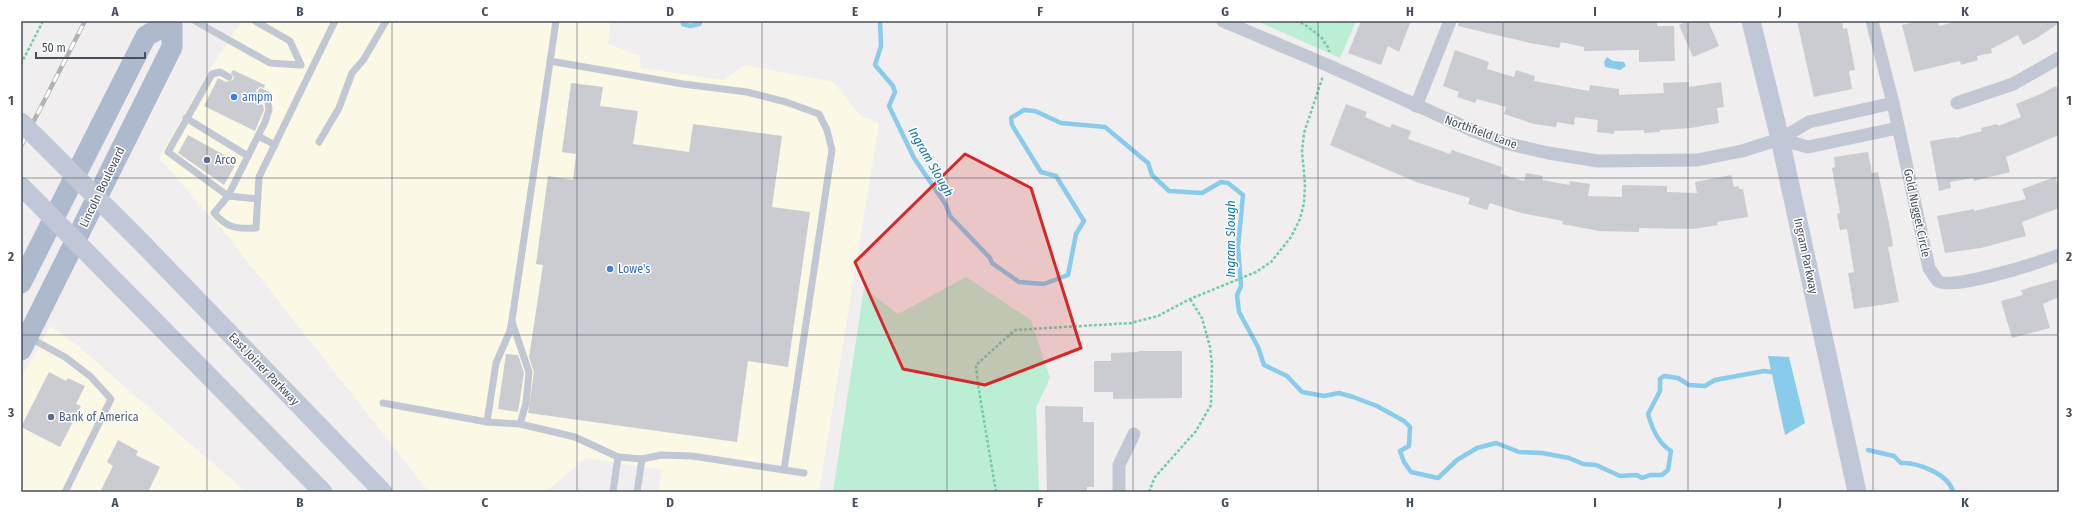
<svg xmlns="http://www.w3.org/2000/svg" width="2080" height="513" viewBox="0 0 2080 513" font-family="'Fira Sans Condensed',sans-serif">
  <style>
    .commercial { fill: #fcf8e6 }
    .green { fill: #bceed5 }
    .water { fill: #89cbeb }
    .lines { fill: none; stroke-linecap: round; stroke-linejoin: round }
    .stream { stroke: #89cbeb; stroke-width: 4.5 }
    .building { fill: #caccd2 }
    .path { stroke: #74ccab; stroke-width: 2.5; stroke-dasharray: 3 2; stroke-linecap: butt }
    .lane { stroke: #c1c8d3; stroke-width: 7 }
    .street { stroke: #c1c8d3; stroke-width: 13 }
    .secondary { stroke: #c0c8d7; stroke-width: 19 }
    .primary { stroke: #adbacd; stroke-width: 21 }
    .rail-casing { stroke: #b0b2b8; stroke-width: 4.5 }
    .rail { stroke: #fff; stroke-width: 3; stroke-dasharray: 9; stroke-linecap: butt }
    .secondary-bridge { stroke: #c0c8d7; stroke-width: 19 }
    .marked { fill: #d62828; fill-opacity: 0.2; stroke: #d62828; stroke-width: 3; stroke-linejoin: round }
    .grid { fill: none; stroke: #464f5b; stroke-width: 1; stroke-opacity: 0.55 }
    .shop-dot { fill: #3f7fe0; stroke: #fff; stroke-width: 1.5 }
    .service-dot { fill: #5c6f8a; stroke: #fff; stroke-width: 1.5 }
    .labels { text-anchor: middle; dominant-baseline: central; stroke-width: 3; stroke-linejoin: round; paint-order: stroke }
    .shop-label { font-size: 12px; fill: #366cbe; stroke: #fff; text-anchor: start }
    .street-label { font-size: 12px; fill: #464f5b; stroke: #fff }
    .service-label { font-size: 12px; fill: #4e5e75; stroke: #fff; text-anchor: start }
    .water-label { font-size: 13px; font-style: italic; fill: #0d75a7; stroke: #fff }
    .neatline { fill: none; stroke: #464f5b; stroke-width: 1.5 }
    .grid-label { font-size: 13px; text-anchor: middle; font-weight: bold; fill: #464f5b }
  </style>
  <rect width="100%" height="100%" fill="#f0eeee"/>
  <!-- commercial -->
  <g class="commercial">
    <path d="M 242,21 L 611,21 L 608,44 L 640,56 L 641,68 L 723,80 L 745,65 L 833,82 L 861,116 L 879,123 L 819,492 L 658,492 L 662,470 L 586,458 L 545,492 L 429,492 L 224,232 L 159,158 L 214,62 Z"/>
    <path d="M 50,326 L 78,346 L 246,492 L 21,492 L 21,378 Z"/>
  </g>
  <!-- green -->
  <g class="green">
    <path d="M 1257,21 L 1356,21 L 1340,58 Z"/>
    <path d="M 966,277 L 1031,320 L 1050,378 L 1036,408 L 1039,492 L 833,492 L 864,288 L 898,314 Z"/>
  </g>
  <!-- water -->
  <g class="water">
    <path d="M 1607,57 L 1613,61 L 1624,62 L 1626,66 L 1620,70 L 1605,67 L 1604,62 Z"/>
    <path d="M 1768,356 L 1789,357 L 1805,423 L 1785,435 Z"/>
  </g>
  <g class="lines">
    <!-- stream -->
    <g class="stream">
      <path d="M 683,21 L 683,24 L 690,26 L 699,24 L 701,21"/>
      <path d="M 880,21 L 881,46 L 875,65 L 893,86 L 895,92 L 889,106 L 914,158 L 946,205 L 950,216 L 990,258 L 992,263 L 1019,282 L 1044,284 L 1068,275 L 1076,234 L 1084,221 L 1056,176 L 1041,172 L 1012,125 L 1011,118 L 1024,110 L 1035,111 L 1061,123 L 1105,127 L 1148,163 L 1152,175 L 1169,191 L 1202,193 L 1221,182 L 1228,183 L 1243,195 L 1238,247 L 1241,286 L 1237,295 L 1239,312 L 1258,347 L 1264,365 L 1287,376 L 1302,392 L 1324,396 L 1339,393 L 1353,397 L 1377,406 L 1404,421 L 1410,427 L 1409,446 L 1400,451 L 1404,462 L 1411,472 L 1438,478 L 1457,460 L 1477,448 L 1496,443 L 1519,452 L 1542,453 L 1569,458 L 1583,464 L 1596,465 L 1620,476 L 1637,475 L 1642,478 L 1650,475 L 1662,475 L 1668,470 L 1671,451 C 1658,443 1652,429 1648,414 L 1660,391 L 1660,379 L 1664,376 L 1678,378 L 1689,385 L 1705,386 L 1715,380 L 1764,371 L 1772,372"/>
      <path d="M 1868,450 L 1894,456 L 1901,463 C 1917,462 1949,474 1953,492"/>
    </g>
  </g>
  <!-- building -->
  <g class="building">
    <path d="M 1361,21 L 1411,21 L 1399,52 L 1388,46 L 1381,65 L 1348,53 Z"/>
    <path d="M 1459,21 L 1657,21 L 1657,26 L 1674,26 L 1675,61 L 1639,62 L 1639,50 L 1584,51 L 1584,47 L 1561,42 L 1559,48 L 1530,43 L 1458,26 Z"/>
    <path d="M 1688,21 L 1708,21 L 1719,46 L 1693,57 L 1679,25 Z"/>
    <path d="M 1797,21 L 1842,21 L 1843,29 L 1847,28 L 1855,70 L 1849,71 L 1852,89 L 1814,97 Z"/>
    <path d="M 1920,21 L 1938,21 L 1939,26 L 1959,21 L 2059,21 L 2059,23 L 2037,38 L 2023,45 L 2018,35 L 1991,49 L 1992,53 L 1977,56 L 1978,60 L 1961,65 L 1960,61 L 1914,72 L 1902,25 Z"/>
    <path d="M 1455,50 L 1489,62 L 1487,69 L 1514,77 L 1516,70 L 1535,76 L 1534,81 L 1589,91 L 1590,85 L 1619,89 L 1619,95 L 1664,93 L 1663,83 L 1689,82 L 1689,87 L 1721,82 L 1724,107 L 1717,108 L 1719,123 L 1691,128 L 1660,130 L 1660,132 L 1644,133 L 1644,130 L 1614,131 L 1614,134 L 1597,132 L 1598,120 L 1575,117 L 1574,125 L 1557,122 L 1556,127 L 1534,124 L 1504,114 L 1506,107 L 1477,99 L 1475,103 L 1457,97 L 1459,92 L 1443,86 Z"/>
    <path d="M 233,70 L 265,85 L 264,88 L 260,87 L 256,90 L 257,94 L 259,97 L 257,102 L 263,105 L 264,110 L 255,131 L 204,106 L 218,78 L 226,82 L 233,80 L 234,77 L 231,73 Z"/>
    <path d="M 571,83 L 603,87 L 600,106 L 638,111 L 633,144 L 689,152 L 693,124 L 782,136 L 772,207 L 810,212 L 788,367 L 748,361 L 737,442 L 528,413 L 534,372 L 529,357 L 543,265 L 536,264 L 548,176 L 573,180 L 576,154 L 562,152 Z"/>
    <path d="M 2056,86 L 2059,92 L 2059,135 L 2006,157 L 2010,172 L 1974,181 L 1973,178 L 1950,182 L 1951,188 L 1939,191 L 1930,141 L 1955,137 L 1956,138 L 1982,131 L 1981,128 L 1997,124 L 1998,126 L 2021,117 L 2016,104 L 2041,94 Z"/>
    <path d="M 1346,104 L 1367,112 L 1365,117 L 1390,128 L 1392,124 L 1411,131 L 1408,139 L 1450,154 L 1452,150 L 1502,167 L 1501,174 L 1524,181 L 1526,173 L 1543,176 L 1542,180 L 1569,185 L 1570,181 L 1590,184 L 1588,196 L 1622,197 L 1622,185 L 1667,186 L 1667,192 L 1697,193 L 1695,182 L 1731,175 L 1734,187 L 1739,186 L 1739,189 L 1743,189 L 1748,217 L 1717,222 L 1718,225 L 1693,229 L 1639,228 L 1639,232 L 1599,231 L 1562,224 L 1563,221 L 1521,213 L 1490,203 L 1487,210 L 1468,204 L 1470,198 L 1416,182 L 1330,145 Z"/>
    <path d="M 188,135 L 237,162 L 224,185 L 178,153 Z"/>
    <path d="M 1868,152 L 1872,173 L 1878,172 L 1890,228 L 1893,246 L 1888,247 L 1899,302 L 1854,309 L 1848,273 L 1854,272 L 1847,229 L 1840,230 L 1837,214 L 1840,213 L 1832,168 L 1835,167 L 1834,157 Z"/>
    <path d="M 2055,177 L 2059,187 L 2059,208 L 2022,222 L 2026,236 L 1981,248 L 1945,253 L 1937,216 L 1974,209 L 1974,211 L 2026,199 L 2022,189 Z"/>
    <path d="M 2059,279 L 2059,297 L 2043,304 L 2050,328 L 2012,338 L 2001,301 L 2023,295 L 2021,290 Z"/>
    <path d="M 1138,351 L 1182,351 L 1182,398 L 1113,399 L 1113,392 L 1094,392 L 1094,361 L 1111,361 L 1111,353 L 1138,352 Z"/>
    <path d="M 506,354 L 518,355 L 524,373 L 518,412 L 498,409 Z"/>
    <path d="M 49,372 L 66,381 L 68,378 L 85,386 L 76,404 L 81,406 L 60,447 L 21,427 Z"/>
    <path d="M 1045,406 L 1083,407 L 1083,422 L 1094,422 L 1094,487 L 1087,487 L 1087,492 L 1047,492 Z"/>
    <path d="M 118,440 L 138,451 L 136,455 L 160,467 L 148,492 L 100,492 L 113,466 L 107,462 Z"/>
  </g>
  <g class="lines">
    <!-- path -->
    <g class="path">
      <path d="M 1296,21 L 1304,24 L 1321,37 L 1329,49 L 1329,52"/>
      <path d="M 21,64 L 43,21"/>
      <path d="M 996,492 L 978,385 L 976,365 L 1015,330 L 1131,323 L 1158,316 L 1190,299 L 1256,272 L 1271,262 L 1291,237 L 1300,219 L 1304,203 L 1305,184 L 1302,151 L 1304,133 L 1323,76"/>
      <path d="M 1149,492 L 1155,477 L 1196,431 L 1211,405 L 1212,365 L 1210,347 L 1202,318 L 1190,299"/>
    </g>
    <!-- lane -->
    <g class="lane">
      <path d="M 195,21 L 270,63 L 301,65 L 290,41 L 255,21"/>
      <path d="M 550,61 L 683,84 L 747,92 L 786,102 L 819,114 L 827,130 L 832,150 L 784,470"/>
      <path d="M 229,77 L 220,72 L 212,74 L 168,152 L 228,196 L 258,199"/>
      <path d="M 261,92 L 267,95 L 269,110 L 265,122 L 228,196 L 214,213 C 227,228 236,229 256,228 L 259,177 L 335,21"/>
      <path d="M 186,118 L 248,156"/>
      <path d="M 258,136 L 275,145"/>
      <path d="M 319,142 L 339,108 L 352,73 L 364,59 L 386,21"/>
      <path d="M 512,322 L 529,372 L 526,403 L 520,424"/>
      <path d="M 30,338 L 65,357 L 90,376 L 111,399 L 65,492"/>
      <path d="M 383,403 L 487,422 L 520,424 L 575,437 L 618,457 L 642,459 L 661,455 L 692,456 L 804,473"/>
      <path d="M 487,422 L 496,363 L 510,331 L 512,320 L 556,21"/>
      <path d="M 613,492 L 618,457"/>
      <path d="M 637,492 L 642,459"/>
    </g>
    <!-- street -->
    <g class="street">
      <path d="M 1223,21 L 1327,65 L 1476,132 L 1505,143 L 1548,153 L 1598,161 L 1697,160 L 1742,151 L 1780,139"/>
      <path d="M 1872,21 L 1893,103 L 1929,268 C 1932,272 1935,278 1938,281 C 1952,291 2040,262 2059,255"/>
      <path d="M 1893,103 L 1809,122 L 1780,139 L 1808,147 L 1898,128"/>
      <path d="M 1957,103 L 2013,84 L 2059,58"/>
      <path d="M 1416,106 L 1450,21"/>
      <path d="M 1119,492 L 1119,465 L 1134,434"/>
    </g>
    <!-- secondary -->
    <g class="secondary">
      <path d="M 1751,21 L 1780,139 L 1857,492"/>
      <path d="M 145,246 L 383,492"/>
      <path d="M 121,287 L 323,492"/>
    </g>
    <!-- primary -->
    <g class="primary">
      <path d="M 21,283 L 146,36 L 171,22"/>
      <path d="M 21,350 L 172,47 L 172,21"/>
    </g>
    <defs>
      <path id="rail" d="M 21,146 L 85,21"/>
    </defs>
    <!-- rail casing -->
    <use href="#rail" class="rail-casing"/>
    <!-- rail -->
    <use href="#rail" class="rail"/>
    <!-- secondary-bridge -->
    <g class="secondary-bridge">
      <path d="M 21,122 L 145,246"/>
      <path d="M 21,186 L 121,287"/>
    </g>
  </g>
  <!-- marked area -->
  <path class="marked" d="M 965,154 L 1031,188 L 1081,348 L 985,385 L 903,369 L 855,262 Z"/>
  <!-- grid -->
  <path class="grid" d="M 207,21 L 207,492M 392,21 L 392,492M 577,21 L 577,492M 762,21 L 762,492M 947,21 L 947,492M 1133,21 L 1133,492M 1318,21 L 1318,492M 1503,21 L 1503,492M 1688,21 L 1688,492M 1873,21 L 1873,492M 21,178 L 2059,178M 21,335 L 2059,335"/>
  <!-- markers -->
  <g class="shop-dot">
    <circle cx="234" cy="97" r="4"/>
    <circle cx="610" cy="269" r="4"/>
  </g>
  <g class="service-dot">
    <circle cx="207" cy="160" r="4"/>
    <circle cx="51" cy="417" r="4"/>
  </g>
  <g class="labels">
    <!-- shop labels -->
    <g class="shop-label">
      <text x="242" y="97">ampm</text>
      <text x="618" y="269">Lowe's</text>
    </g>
    <!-- street labels -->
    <g class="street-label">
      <text transform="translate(1481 132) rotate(20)">Northfield Lane</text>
      <text transform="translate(102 187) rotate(-64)">Lincoln Boulevard</text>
      <text transform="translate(1917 213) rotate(78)">Gold Nugget Circle</text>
      <text transform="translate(1806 256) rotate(78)">Ingram Parkway</text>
      <text transform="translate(264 369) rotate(46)">East Joiner Parkway</text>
    </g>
    <!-- service labels -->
    <g class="service-label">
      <text x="215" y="160">Arco</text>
      <text x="59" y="417">Bank of America</text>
    </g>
    <!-- water labels -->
    <g class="water-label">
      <text transform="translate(931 162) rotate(60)">Ingram Slough</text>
      <text transform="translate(1230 239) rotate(-90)">Ingram Slough</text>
    </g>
  </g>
  <!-- border -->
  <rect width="2080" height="513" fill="none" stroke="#ffffff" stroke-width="44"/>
  <!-- scale -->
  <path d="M36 52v6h109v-6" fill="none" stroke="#464f5b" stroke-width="2"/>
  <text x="42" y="52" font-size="12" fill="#464f5b" stroke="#ffffff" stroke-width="3" paint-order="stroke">50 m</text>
  <rect x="22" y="22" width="2036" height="469" class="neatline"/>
  <g class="grid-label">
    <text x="115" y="16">A</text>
    <text x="300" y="16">B</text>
    <text x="485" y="16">C</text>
    <text x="670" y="16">D</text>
    <text x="855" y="16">E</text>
    <text x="1040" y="16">F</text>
    <text x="1225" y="16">G</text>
    <text x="1410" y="16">H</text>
    <text x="1595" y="16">I</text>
    <text x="1780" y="16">J</text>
    <text x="1965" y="16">K</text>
    <text x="11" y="105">1</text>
    <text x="2069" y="105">1</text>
    <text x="11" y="261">2</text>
    <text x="2069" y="261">2</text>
    <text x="11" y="417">3</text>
    <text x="2069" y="417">3</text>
    <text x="115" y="507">A</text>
    <text x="300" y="507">B</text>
    <text x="485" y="507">C</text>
    <text x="670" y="507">D</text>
    <text x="855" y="507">E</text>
    <text x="1040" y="507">F</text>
    <text x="1225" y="507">G</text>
    <text x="1410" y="507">H</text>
    <text x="1595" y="507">I</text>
    <text x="1780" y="507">J</text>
    <text x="1965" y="507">K</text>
  </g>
</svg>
